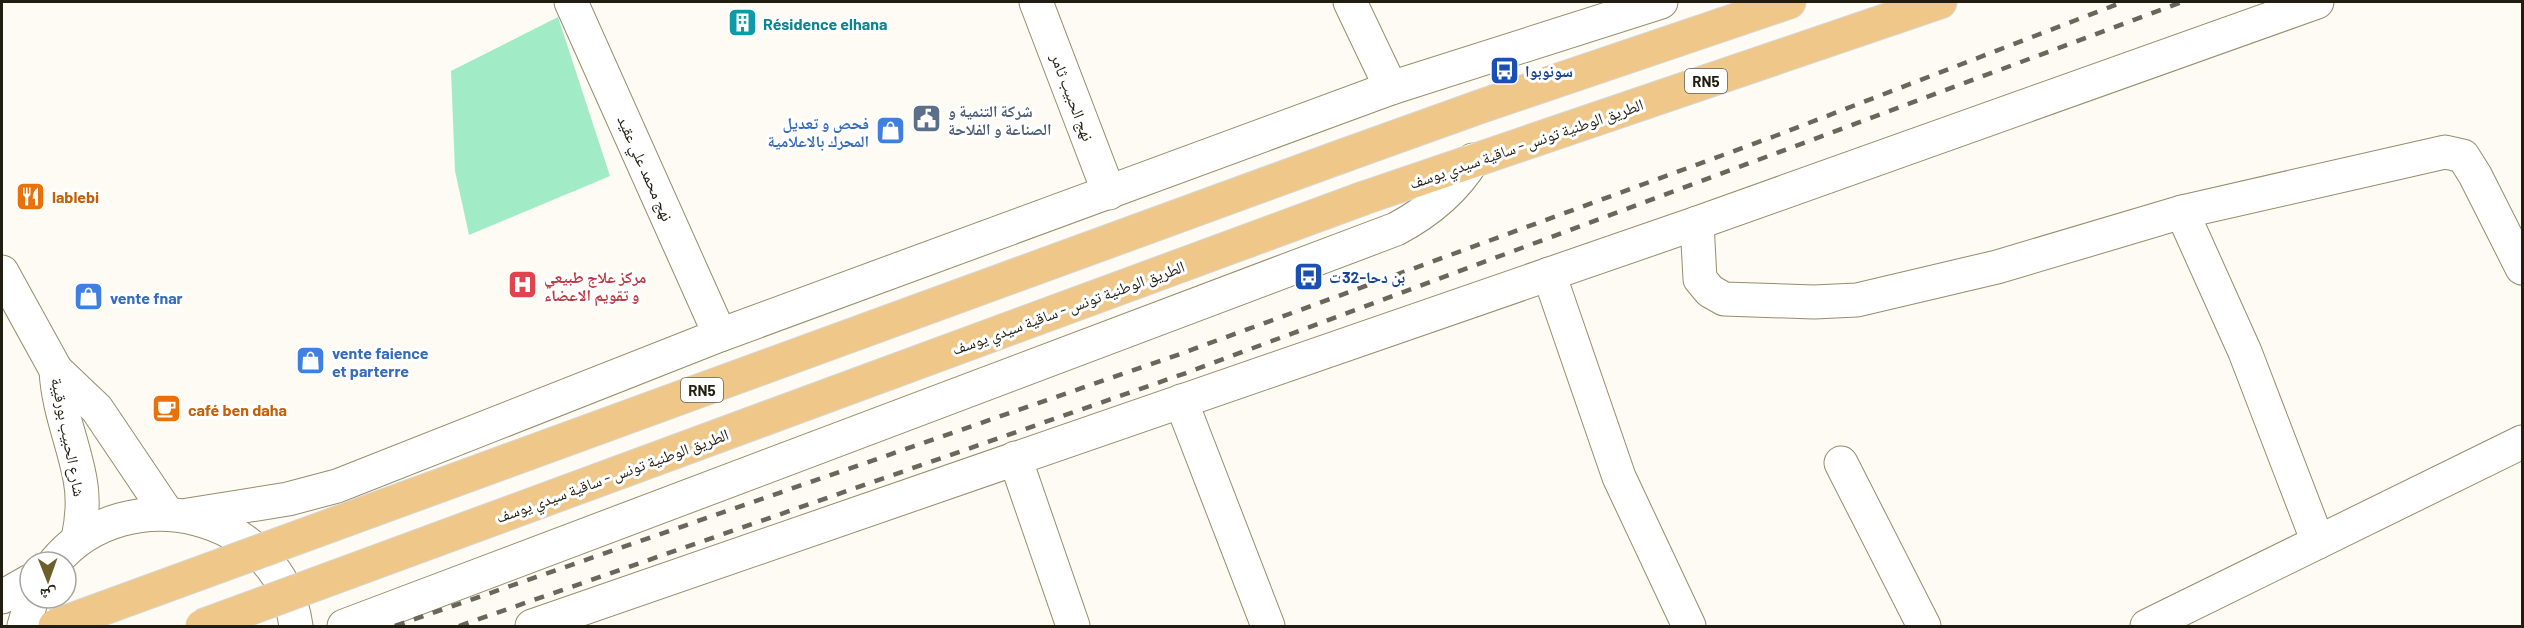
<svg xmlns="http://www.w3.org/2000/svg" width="2524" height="628" viewBox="0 0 2524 628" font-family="Barlow,'Noto Naskh Arabic',sans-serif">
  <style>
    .green { fill: #a1ebc6 }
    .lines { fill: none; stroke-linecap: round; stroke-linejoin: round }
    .street-casing { stroke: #968d6b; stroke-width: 35 }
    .secondary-casing { stroke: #968d6b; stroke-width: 35 }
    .highway-casing { stroke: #d7d6d4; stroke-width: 35 }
    .street { stroke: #fff; stroke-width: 33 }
    .secondary { stroke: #fff; stroke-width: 33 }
    .highway { stroke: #efc889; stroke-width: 33 }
    .rail { stroke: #69665b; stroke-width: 4.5; stroke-dasharray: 10 10; stroke-linecap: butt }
    .highway-bridge-casing { stroke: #d7d6d4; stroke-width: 35; stroke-linecap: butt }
    .highway-bridge { stroke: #efc889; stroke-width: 33 }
    .labels { text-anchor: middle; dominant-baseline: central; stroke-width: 6; stroke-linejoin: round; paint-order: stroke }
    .shield { fill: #fff; stroke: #646158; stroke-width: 1.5 }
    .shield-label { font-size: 15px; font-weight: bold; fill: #211d10 }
    .culture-label { font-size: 16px; font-weight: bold; fill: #0d838f; stroke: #fff; text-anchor: start }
    .transit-label { font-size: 16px; font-weight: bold; fill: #164399; stroke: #fff; text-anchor: start }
    .street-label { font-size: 16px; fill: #211d10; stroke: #fff }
    .service-label { font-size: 16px; font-weight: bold; fill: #4e5e75; stroke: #fff; text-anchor: start }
    .shop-label { font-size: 16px; font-weight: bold; fill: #366cbe; stroke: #fff; text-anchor: start }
    .food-label { font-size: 16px; font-weight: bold; fill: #c56008; stroke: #fff; text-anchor: start }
    .health-label { font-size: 16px; font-weight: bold; fill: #be3a42; stroke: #fff; text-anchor: start }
  </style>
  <rect width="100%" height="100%" fill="#fdfbf4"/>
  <!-- green -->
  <path class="green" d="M 558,17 L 610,176 L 469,235 L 455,171 L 451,71 Z"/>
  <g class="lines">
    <defs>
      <g id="street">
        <path d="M 571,2 L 720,335"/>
        <path d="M 1036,2 L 1109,193"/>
        <path d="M 1350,2 L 1391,88"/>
        <path d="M 2182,212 L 2245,352 L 2318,542"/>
        <path d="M 1697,223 L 1700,279 L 1710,291 L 1724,299 L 1814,302 L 1857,300 L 1997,267 L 2182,212 L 2445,152 L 2463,156 L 2475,175 L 2522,268"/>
        <path d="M 1549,274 L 1619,477 L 1689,626"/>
        <path d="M 1181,401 L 1268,626"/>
        <path d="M 1015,458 L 1073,626"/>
        <path d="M 1841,463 L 1924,626"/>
        <path d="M 188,515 L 288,499 L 337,486 L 720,335 L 1391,88 L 1661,2"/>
        <path d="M 2,597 L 30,581"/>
        <path d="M 344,626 L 1396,229 C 1428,212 1454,191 1473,160"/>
        <path d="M 532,626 L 1697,223 L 2317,2"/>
        <path d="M 2147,626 L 2522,442"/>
      </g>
      <g id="secondary">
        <path d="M 2,272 L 56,370 L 97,409 L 167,513"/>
        <path d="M 56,370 C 58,410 73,441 80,479 C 84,499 82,520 78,539"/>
        <path d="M 55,562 C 127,476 280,512 296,626"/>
        <path d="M 24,626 L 32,598"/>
      </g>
      <g id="highway">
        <path d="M 1348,154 L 1479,107 L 1789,2"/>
        <path d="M 1364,198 L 1940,2"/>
      </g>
    </defs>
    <!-- street casing -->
    <use href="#street" class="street-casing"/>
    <!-- secondary casing -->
    <use href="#secondary" class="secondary-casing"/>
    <!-- highway casing -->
    <use href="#highway" class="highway-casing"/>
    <!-- street -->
    <use href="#street" class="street"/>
    <!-- secondary -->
    <use href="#secondary" class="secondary"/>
    <!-- highway -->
    <use href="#highway" class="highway"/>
    <!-- rail -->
    <g class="rail">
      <path d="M 395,626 L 1180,354 L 1775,136 L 2123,2"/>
      <path d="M 459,626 L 1186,373 L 2182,2"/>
    </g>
    <defs>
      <g id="highway-bridge">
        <path d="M 55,626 L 1348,154"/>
        <path d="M 202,626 L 1364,198"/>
      </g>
    </defs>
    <!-- highway-bridge casing -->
    <use href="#highway-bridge" class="highway-bridge-casing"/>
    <!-- highway-bridge -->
    <use href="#highway-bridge" class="highway-bridge"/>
  </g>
  <!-- icons -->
  <defs>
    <symbol id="building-square" viewBox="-11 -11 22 22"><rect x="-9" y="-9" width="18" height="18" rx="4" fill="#0f9aa8" stroke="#fff"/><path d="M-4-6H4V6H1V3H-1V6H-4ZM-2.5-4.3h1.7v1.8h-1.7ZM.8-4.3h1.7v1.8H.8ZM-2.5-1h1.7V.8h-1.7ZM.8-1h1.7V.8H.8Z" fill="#fff"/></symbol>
    <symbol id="bus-square" viewBox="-11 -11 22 22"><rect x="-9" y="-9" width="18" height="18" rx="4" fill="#1a4fb4" stroke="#fff"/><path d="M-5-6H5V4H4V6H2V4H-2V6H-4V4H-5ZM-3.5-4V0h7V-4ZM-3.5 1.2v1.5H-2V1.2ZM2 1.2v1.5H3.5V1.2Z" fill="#fff"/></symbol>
    <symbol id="civic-square" viewBox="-11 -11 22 22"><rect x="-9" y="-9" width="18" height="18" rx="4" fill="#5c6f8a" stroke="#fff"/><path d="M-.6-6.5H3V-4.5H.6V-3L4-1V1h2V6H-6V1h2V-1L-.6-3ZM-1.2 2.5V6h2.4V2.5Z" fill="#fff"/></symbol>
    <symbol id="shop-square" viewBox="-11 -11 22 22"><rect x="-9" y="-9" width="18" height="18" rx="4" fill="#3f7fe0" stroke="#fff"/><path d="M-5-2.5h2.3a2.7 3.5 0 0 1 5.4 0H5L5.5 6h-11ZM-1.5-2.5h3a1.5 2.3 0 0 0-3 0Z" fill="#fff"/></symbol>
    <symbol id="restaurant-square" viewBox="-11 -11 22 22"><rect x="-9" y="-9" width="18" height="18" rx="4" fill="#e8710a" stroke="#fff"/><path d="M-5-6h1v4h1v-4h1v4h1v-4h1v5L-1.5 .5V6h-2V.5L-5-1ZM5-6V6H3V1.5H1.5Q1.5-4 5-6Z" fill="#fff"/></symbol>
    <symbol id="hospital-square" viewBox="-11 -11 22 22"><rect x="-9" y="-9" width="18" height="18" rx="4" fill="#e0444e" stroke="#fff"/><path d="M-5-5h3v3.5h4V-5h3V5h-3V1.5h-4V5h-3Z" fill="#fff"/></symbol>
    <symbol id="cafe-square" viewBox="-11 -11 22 22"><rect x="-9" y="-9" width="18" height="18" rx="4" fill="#e8710a" stroke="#fff"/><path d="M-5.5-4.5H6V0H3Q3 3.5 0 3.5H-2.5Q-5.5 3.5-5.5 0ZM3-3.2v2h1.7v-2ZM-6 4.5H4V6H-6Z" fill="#fff"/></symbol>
  </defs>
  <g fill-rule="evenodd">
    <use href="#building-square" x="726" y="6" width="33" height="33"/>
    <use href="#bus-square" x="1488" y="54" width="33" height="33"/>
    <use href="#civic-square" x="910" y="102" width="33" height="33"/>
    <use href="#shop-square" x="874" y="114" width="33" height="33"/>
    <use href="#restaurant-square" x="14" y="180" width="33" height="33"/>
    <use href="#bus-square" x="1292" y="260" width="33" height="33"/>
    <use href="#hospital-square" x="506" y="268" width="33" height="33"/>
    <use href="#shop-square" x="72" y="280" width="33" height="33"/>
    <use href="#shop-square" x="294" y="344" width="33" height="33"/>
    <use href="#cafe-square" x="150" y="392" width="33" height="33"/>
  </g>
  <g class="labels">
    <!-- shield labels -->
    <g class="shield">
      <rect x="1685" y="69" width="42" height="24" rx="4.5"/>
      <rect x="681" y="378" width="42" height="24" rx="4.5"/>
    </g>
    <g class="shield-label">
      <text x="1706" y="81">RN5</text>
      <text x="702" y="390">RN5</text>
    </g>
    <!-- culture labels -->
    <g class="culture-label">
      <text x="763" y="23">Résidence elhana</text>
    </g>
    <!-- transit labels -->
    <g class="transit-label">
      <text x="1525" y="70">سونوبوا</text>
      <text x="1329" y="276">بن دحا-32ت</text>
    </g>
    <!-- street labels -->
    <g class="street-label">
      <text transform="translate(1073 97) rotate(69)">نهج الحبيب ثامر</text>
      <text transform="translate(1526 143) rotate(-19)">الطريق الوطنية تونس - ساقية سيدي يوسف</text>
      <text transform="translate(646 168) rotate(66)">نهج محمد علي عقيد</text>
      <text transform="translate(1068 307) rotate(-20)">الطريق الوطنية تونس - ساقية سيدي يوسف</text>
      <text transform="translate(69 437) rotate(79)">شارع الحبيب بورقيبة</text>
      <text transform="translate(612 475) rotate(-20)">الطريق الوطنية تونس - ساقية سيدي يوسف</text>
    </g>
    <!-- service labels -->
    <g class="service-label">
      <text x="948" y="110">شركة التنمية و<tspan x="948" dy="18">الصناعة و الفلاحة</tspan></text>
    </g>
    <!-- shop labels -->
    <g class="shop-label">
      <text x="869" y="122" text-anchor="end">فحص و تعديل<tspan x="869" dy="18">المحرك بالاعلامية</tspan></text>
      <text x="110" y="297">vente fnar</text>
      <text x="332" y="352">vente faience<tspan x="332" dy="18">et parterre</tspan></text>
    </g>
    <!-- food labels -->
    <g class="food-label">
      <text x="52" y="196">lablebi</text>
      <text x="188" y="409">café ben daha</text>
    </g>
    <!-- health labels -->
    <g class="health-label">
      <text x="544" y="276">مركز علاج طبيعي<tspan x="544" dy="18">و تقويم الاعضاء</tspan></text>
    </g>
  </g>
  <!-- border -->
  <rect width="2524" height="628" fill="none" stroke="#211d10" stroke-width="6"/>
  <!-- north arrow -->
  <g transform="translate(48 580) rotate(179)"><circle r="28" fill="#ffffff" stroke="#a6a59f" stroke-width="1.5"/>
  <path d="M0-4.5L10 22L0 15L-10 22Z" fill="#6d5e2b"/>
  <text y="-9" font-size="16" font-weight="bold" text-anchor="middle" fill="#211d10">ش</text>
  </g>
</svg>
